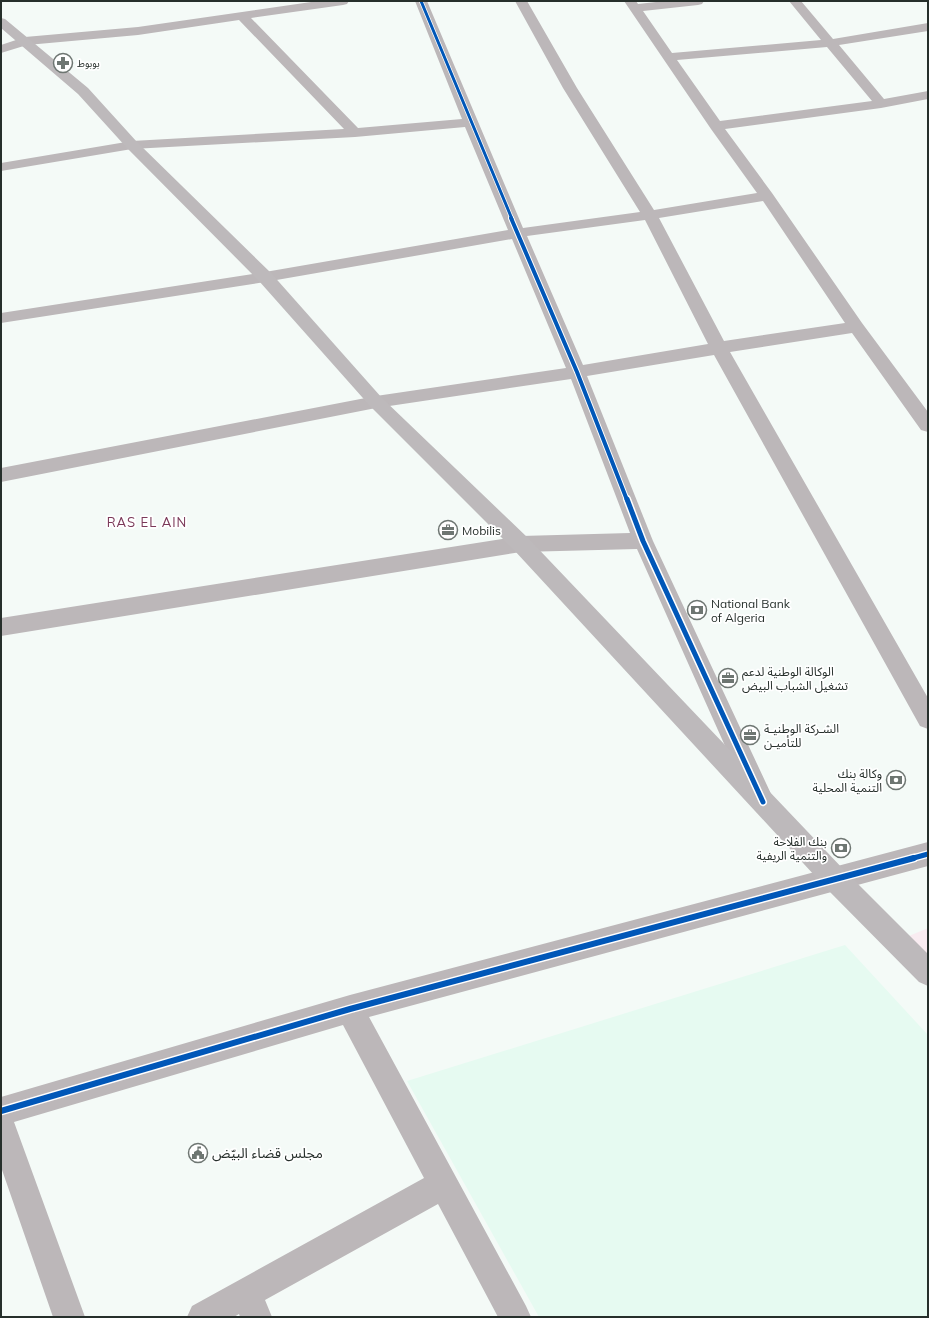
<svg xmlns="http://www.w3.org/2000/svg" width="929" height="1318" viewBox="0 0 929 1318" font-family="Mulish,'Noto Sans Arabic',sans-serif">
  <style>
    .built { fill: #e6faf1 }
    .green { fill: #f9ecf1 }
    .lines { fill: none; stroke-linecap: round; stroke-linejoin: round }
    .minor { fill: #bcb7b9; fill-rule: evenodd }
    .major { fill: #bdb9bb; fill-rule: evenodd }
    .cycleway-far3-casing { stroke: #fff; stroke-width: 4.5 }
    .cycleway-far2-casing { stroke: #fff; stroke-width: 6 }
    .cycleway-far1-casing { stroke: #fff; stroke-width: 8 }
    .cycleway-casing { stroke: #fff; stroke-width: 9 }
    .cycleway-far3 { stroke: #0057b8; stroke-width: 3 }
    .cycleway-far2 { stroke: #0057b8; stroke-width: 4 }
    .cycleway-far1 { stroke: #0057b8; stroke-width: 5 }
    .cycleway { stroke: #0057b8; stroke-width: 6 }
    .labels { text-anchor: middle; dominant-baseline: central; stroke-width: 3.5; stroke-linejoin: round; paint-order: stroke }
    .far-poi-label { font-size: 10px; fill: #262f2b; stroke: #fff; text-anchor: start }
    .poi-label { font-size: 12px; fill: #262f2b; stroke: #fff; text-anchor: start }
    .neighbourhood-label { font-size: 13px; letter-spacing: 1px; fill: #7b3959; stroke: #fff }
    .near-poi-label { font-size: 14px; fill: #262f2b; stroke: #fff; text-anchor: start }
  </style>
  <rect width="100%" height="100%" fill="#f4faf7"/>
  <!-- built -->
  <path class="built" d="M 845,945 L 928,1035 L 928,1317 L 539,1317 L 407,1081 Z"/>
  <!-- green -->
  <path class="green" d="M 928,928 L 928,955 L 909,936 Z"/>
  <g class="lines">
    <!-- minor -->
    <g class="minor">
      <path d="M 318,1 L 349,1 L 347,4 L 343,5 L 251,18 L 358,128 L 462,119 L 415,1 L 427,1 L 523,228 L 640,212 L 563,88 L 515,1 L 527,1 L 577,88 L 654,210 L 757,193 L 711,129 L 624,1 L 636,1 L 638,4 L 665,1 L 704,1 L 702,4 L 698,5 L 643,11 L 672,53 L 821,40 L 789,1 L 801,1 L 833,39 L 928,23 L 928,31 L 839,45 L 884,99 L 928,91 L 928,99 L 881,108 L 725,129 L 772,193 L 862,323 L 928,412 L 928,432 L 921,430 L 852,333 L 730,352 L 928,698 L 928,729 L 920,726 L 714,355 L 587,376 L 653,541 L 772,796 L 769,804 L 760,807 L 751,804 L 637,549 L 521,552 L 1,636 L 1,618 L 521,536 L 630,533 L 571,379 L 376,408 L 1,482 L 1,468 L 376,396 L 566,368 L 512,239 L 265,282 L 1,323 L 1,313 L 265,272 L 508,230 L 465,127 L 355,137 L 132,149 L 1,171 L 1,163 L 132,141 L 344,129 L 239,20 L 138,35 L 27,45 L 1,53 L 1,45 L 25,37 L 138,27 ZM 827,47 L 872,101 L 720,121 L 677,60 ZM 763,201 L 845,323 L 724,341 L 659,218 ZM 645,220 L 708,344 L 583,365 L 527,236 Z"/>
      <path d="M 928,842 L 928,866 L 369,1017 L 526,1306 L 531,1317 L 498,1317 L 438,1204 L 265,1300 L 272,1317 L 240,1317 L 239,1314 L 234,1317 L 187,1317 L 192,1306 L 424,1178 L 343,1025 L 14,1122 L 85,1317 L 53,1317 L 1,1167 L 1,1097 L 350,995 Z"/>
    </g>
    <!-- major -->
    <path class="major" d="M 1,18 L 5,19 L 88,88 L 137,142 L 271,273 L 382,398 L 528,538 L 845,871 L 928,954 L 928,986 L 919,982 L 827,889 L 514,550 L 370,406 L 259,281 L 127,148 L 78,94 L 1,28 Z"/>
    <defs>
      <path id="cycleway-far3" d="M 421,1 L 512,219"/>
      <path id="cycleway-far2" d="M 511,218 L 577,372 L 627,500"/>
      <g id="cycleway-far1">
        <path d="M 627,499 L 643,541 L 763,802"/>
        <path d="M 910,859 L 928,854"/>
      </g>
      <path id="cycleway" d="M 1,1111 L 350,1009 L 914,858"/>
    </defs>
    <!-- cycleway-far3 casing -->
    <use href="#cycleway-far3" class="cycleway-far3-casing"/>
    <!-- cycleway-far2 casing -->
    <use href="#cycleway-far2" class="cycleway-far2-casing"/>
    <!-- cycleway-far1 casing -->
    <use href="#cycleway-far1" class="cycleway-far1-casing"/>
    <!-- cycleway casing -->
    <use href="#cycleway" class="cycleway-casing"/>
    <!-- cycleway-far3 -->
    <use href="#cycleway-far3" class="cycleway-far3"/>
    <!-- cycleway-far2 -->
    <use href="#cycleway-far2" class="cycleway-far2"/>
    <!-- cycleway-far1 -->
    <use href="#cycleway-far1" class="cycleway-far1"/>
    <!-- cycleway -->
    <use href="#cycleway" class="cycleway"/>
  </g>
  <!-- icons -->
  <defs>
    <symbol id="pharmacy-ring" viewBox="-11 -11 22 22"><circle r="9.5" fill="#fff" stroke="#6e7672" stroke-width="1.5"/><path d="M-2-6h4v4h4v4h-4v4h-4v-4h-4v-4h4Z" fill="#6e7672"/></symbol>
    <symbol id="office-ring" viewBox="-11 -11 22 22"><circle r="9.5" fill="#fff" stroke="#6e7672" stroke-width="1.5"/><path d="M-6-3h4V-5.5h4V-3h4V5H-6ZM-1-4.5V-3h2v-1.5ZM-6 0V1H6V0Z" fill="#6e7672"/></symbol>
    <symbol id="bank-ring" viewBox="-11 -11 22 22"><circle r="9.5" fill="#fff" stroke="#6e7672" stroke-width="1.5"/><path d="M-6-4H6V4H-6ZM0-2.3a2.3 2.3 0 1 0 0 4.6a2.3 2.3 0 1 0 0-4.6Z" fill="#6e7672"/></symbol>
    <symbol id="civic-ring" viewBox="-11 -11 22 22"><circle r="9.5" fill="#fff" stroke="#6e7672" stroke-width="1.5"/><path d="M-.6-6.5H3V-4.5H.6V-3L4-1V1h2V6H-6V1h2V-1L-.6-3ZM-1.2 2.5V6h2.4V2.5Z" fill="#6e7672"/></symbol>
  </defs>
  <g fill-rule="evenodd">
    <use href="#pharmacy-ring" x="52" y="52" width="22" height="22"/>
    <use href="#office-ring" x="437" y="519" width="22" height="22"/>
    <use href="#bank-ring" x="686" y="599" width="22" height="22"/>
    <use href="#office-ring" x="717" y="667" width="22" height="22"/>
    <use href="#office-ring" x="739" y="724" width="22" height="22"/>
    <use href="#bank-ring" x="885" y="769" width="22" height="22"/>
    <use href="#bank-ring" x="830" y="837" width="22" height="22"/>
    <use href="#civic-ring" x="187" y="1142" width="22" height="22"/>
  </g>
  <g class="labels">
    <!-- far-poi labels -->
    <g class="far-poi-label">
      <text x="77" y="63">بوبوط</text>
    </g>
    <!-- poi labels -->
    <g class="poi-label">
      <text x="462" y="530">Mobilis</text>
      <text x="711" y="603">National Bank<tspan x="711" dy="14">of Algeria</tspan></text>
      <text x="742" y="671">الوكالة الوطنية لدعم<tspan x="742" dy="14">تشغيل الشباب البيض</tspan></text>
      <text x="764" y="728">الشـركة الوطنيـة<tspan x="764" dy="14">للتأميـن</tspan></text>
      <text x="882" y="773" text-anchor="end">وكالة بنك<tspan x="882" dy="14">التنمية المحلية</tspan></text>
      <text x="827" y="841" text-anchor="end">بنك الفلاحة<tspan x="827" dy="14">والتنمية الريفية</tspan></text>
    </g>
    <!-- neighbourhood labels -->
    <g class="neighbourhood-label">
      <text x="147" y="522">RAS EL AIN</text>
    </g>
    <!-- near-poi labels -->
    <g class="near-poi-label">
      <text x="212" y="1153">مجلس قضاء البيّض</text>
    </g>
  </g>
  <!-- border -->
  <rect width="929" height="1318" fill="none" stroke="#262f2b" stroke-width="4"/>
</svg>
